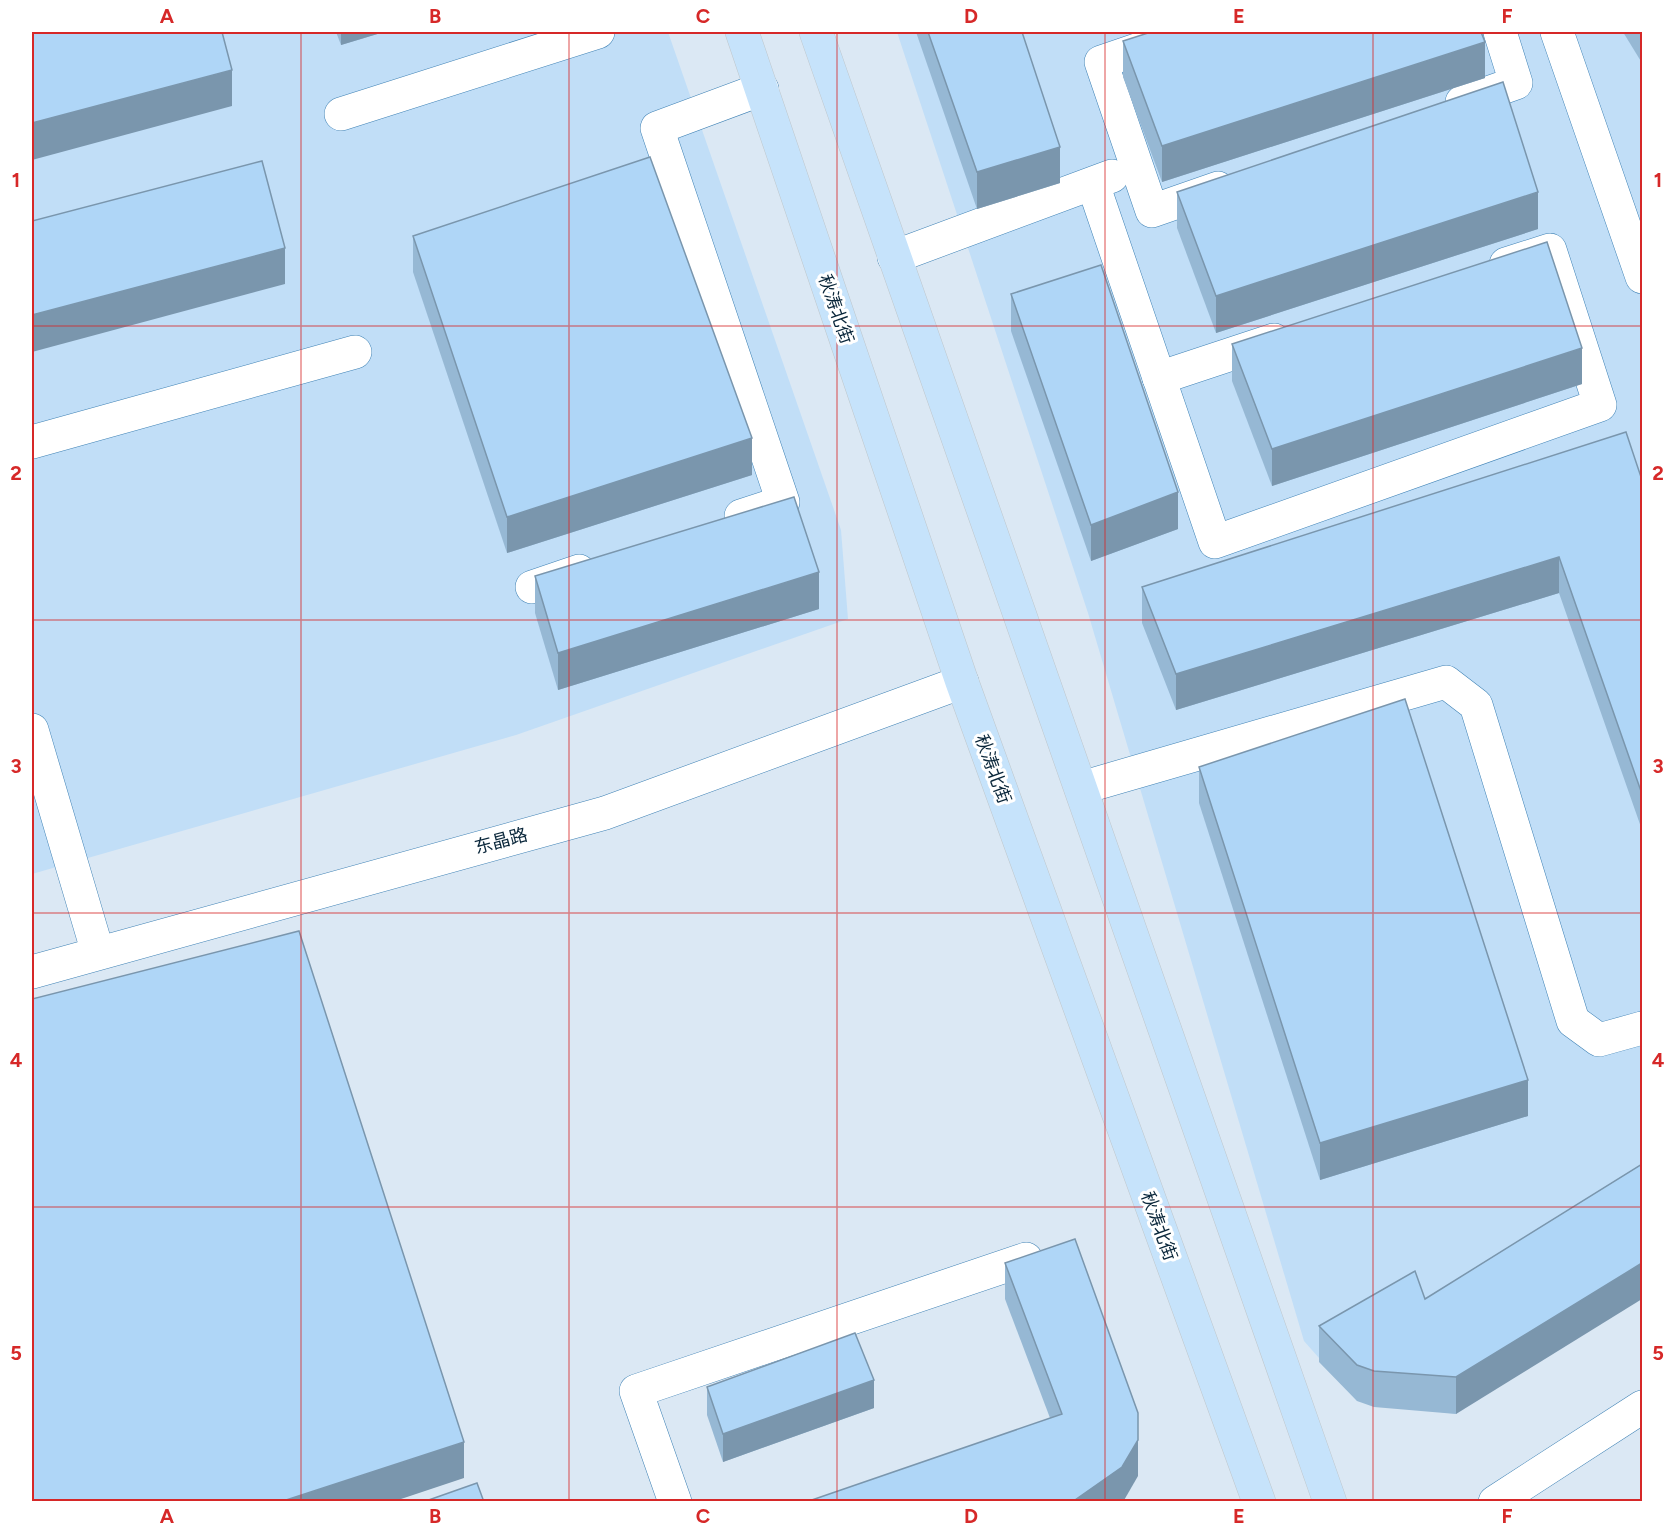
<svg xmlns="http://www.w3.org/2000/svg" width="1674" height="1533" viewBox="0 0 1674 1533" font-family="Figtree,'Noto Sans SC',sans-serif">
  <style>
    .built { fill: #c1def7 }
    .lines { fill: none; stroke-linecap: round; stroke-linejoin: round }
    .minor-casing { stroke: #3f82b5; stroke-width: 34 }
    .major-casing { stroke: #bfc7cc; stroke-width: 34 }
    .minor { stroke: #fff; stroke-width: 33 }
    .major { stroke: #c6e3fb; stroke-width: 33 }
    .wall { fill: #96b8d4 }
    .shaded-wall { fill: #7a96ad }
    .building { fill: #afd6f7; stroke: #7a96ad; stroke-width: 1.5 }
    .grid { fill: none; stroke: #d62828; stroke-width: 1.5; stroke-opacity: 0.55 }
    .labels { text-anchor: middle; dominant-baseline: central; stroke-width: 6; stroke-linejoin: round; paint-order: stroke }
    .street-label { font-size: 18px; fill: #09263a; stroke: #fff }
    .neatline { fill: none; stroke: #d62828; stroke-width: 2 }
    .grid-label { font-size: 20px; text-anchor: middle; font-weight: bold; fill: #d62828 }
  </style>
  <rect width="100%" height="100%" fill="#dbe8f4"/>
  <!-- built -->
  <g class="built">
    <path d="M 32,32 L 668,32 L 841,530 L 848,619 L 516,735 L 32,874 Z"/>
    <path d="M 897,32 L 1642,32 L 1642,1295 L 1456,1414 L 1357,1401 L 1304,1341 L 1088,613 Z"/>
  </g>
  <g class="lines">
    <defs>
      <g id="minor">
        <path d="M 1189,32 L 1101,62 L 1152,211 L 1218,188"/>
        <path d="M 1557,32 L 1642,277"/>
        <path d="M 1462,102 L 1516,83 L 1500,32"/>
        <path d="M 341,114 L 598,32"/>
        <path d="M 1093,184 L 1215,542 L 1600,405 L 1550,250 L 1506,264"/>
        <path d="M 894,257 L 1112,176"/>
        <path d="M 1159,378 L 1274,340"/>
        <path d="M 32,442 L 355,352"/>
        <path d="M 741,516 L 783,502 L 657,128 L 762,89"/>
        <path d="M 532,587 L 579,571"/>
        <path d="M 32,730 L 98,953"/>
        <path d="M 1081,788 L 1446,682 L 1476,705 L 1573,1021 L 1599,1040 L 1642,1028"/>
        <path d="M 32,972 L 605,813 L 962,682"/>
        <path d="M 675,1502 L 636,1391 L 1026,1259"/>
        <path d="M 1495,1502 L 1642,1407"/>
      </g>
      <g id="major">
        <path d="M 742,32 L 962,682 L 1259,1502"/>
        <path d="M 816,32 L 1330,1502"/>
      </g>
    </defs>
    <!-- minor casing -->
    <use href="#minor" class="minor-casing"/>
    <!-- major casing -->
    <use href="#major" class="major-casing"/>
    <!-- minor -->
    <use href="#minor" class="minor"/>
    <!-- major -->
    <use href="#major" class="major"/>
  </g>
  <!-- wall -->
  <g class="wall">
    <path d="M 336,32 L 384,32 L 341,45 Z"/>
    <path d="M 916,32 L 1022,32 L 1060,183 L 977,209 Z"/>
    <path d="M 1623,32 L 1642,32 L 1642,63 Z"/>
    <path d="M 1123,41 L 1485,78 L 1162,182 L 1123,77 Z"/>
    <path d="M 1177,192 L 1538,229 L 1216,333 L 1177,228 Z"/>
    <path d="M 413,236 L 752,475 L 507,553 L 413,272 Z"/>
    <path d="M 1011,294 L 1178,529 L 1091,561 L 1011,331 Z"/>
    <path d="M 1232,344 L 1582,384 L 1272,486 L 1232,381 Z"/>
    <path d="M 1642,480 L 1642,830 L 1559,593 L 1176,710 L 1142,623 L 1142,587 Z"/>
    <path d="M 535,576 L 819,609 L 558,690 L 535,613 Z"/>
    <path d="M 1199,767 L 1528,1116 L 1320,1180 L 1199,803 Z"/>
    <path d="M 1642,1164 L 1456,1414 L 1374,1407 L 1357,1401 L 1319,1362 L 1319,1326 L 1425,1299 Z"/>
    <path d="M 1005,1263 L 1138,1413 L 1138,1476 L 1050,1418 L 1005,1299 Z"/>
    <path d="M 707,1387 L 874,1408 L 723,1462 L 707,1415 Z"/>
  </g>
  <!-- shaded-wall -->
  <g class="shaded-wall">
    <path d="M 341,32 L 384,32 L 341,45 Z"/>
    <path d="M 1485,42 L 1485,78 L 1162,182 L 1162,146 Z"/>
    <path d="M 232,70 L 232,106 L 32,160 L 32,123 Z"/>
    <path d="M 1060,147 L 1060,183 L 977,209 L 977,172 Z"/>
    <path d="M 1538,192 L 1538,229 L 1216,333 L 1216,296 Z"/>
    <path d="M 285,248 L 285,284 L 32,352 L 32,315 Z"/>
    <path d="M 1582,348 L 1582,384 L 1272,486 L 1272,449 Z"/>
    <path d="M 752,438 L 752,475 L 507,553 L 507,517 Z"/>
    <path d="M 1178,492 L 1178,529 L 1091,561 L 1091,525 Z"/>
    <path d="M 1559,557 L 1559,593 L 1176,710 L 1176,674 Z"/>
    <path d="M 819,572 L 819,609 L 558,690 L 558,653 Z"/>
    <path d="M 1528,1080 L 1528,1116 L 1320,1180 L 1320,1143 Z"/>
    <path d="M 1642,1263 L 1642,1299 L 1456,1414 L 1456,1377 Z"/>
    <path d="M 874,1380 L 874,1408 L 723,1462 L 723,1434 Z"/>
    <path d="M 1138,1440 L 1138,1476 L 1123,1502 L 1072,1502 Z"/>
    <path d="M 464,1442 L 464,1478 L 392,1502 L 280,1502 Z"/>
  </g>
  <!-- building -->
  <g class="building">
    <path d="M 32,32 L 222,32 L 232,70 L 32,123 Z"/>
    <path d="M 928,32 L 1022,32 L 1060,147 L 977,172 Z"/>
    <path d="M 1151,32 L 1481,32 L 1485,42 L 1162,146 L 1123,41 Z"/>
    <path d="M 1503,82 L 1538,192 L 1216,296 L 1177,192 Z"/>
    <path d="M 650,157 L 752,438 L 507,517 L 413,236 Z"/>
    <path d="M 262,161 L 285,248 L 32,315 L 32,221 Z"/>
    <path d="M 1547,242 L 1582,348 L 1272,449 L 1232,344 Z"/>
    <path d="M 1101,265 L 1178,492 L 1091,525 L 1011,294 Z"/>
    <path d="M 1626,432 L 1642,480 L 1642,794 L 1559,557 L 1176,674 L 1142,587 Z"/>
    <path d="M 794,497 L 819,572 L 558,653 L 535,576 Z"/>
    <path d="M 1405,699 L 1528,1080 L 1320,1143 L 1199,767 Z"/>
    <path d="M 299,931 L 464,1442 L 280,1502 L 32,1502 L 32,999 Z"/>
    <path d="M 1642,1164 L 1642,1263 L 1456,1377 L 1374,1371 L 1357,1365 L 1319,1326 L 1415,1271 L 1425,1299 Z"/>
    <path d="M 1075,1239 L 1138,1413 L 1138,1440 L 1122,1467 L 1072,1502 L 806,1502 L 1062,1414 L 1005,1263 Z"/>
    <path d="M 855,1333 L 874,1380 L 723,1434 L 707,1387 Z"/>
    <path d="M 477,1483 L 484,1502 L 423,1502 Z"/>
  </g>
  <!-- grid -->
  <path class="grid" d="M 301,32 L 301,1502M 569,32 L 569,1502M 837,32 L 837,1502M 1105,32 L 1105,1502M 1373,32 L 1373,1502M 32,326 L 1642,326M 32,620 L 1642,620M 32,913 L 1642,913M 32,1207 L 1642,1207"/>
  <g class="labels">
    <!-- street labels -->
    <g class="street-label">
      <text transform="translate(836 309) rotate(71)">秋涛北街</text>
      <text transform="translate(993 769) rotate(70)">秋涛北街</text>
      <text transform="translate(501 841) rotate(-15)">东晶路</text>
      <text transform="translate(1159 1226) rotate(70)">秋涛北街</text>
    </g>
  </g>
  <!-- border -->
  <rect width="1674" height="1533" fill="none" stroke="#ffffff" stroke-width="66"/>
  <rect x="33" y="33" width="1608" height="1467" class="neatline"/>
  <g class="grid-label">
    <text x="167" y="23">A</text>
    <text x="435" y="23">B</text>
    <text x="703" y="23">C</text>
    <text x="971" y="23">D</text>
    <text x="1239" y="23">E</text>
    <text x="1507" y="23">F</text>
    <text x="16" y="187">1</text>
    <text x="1658" y="187">1</text>
    <text x="16" y="480">2</text>
    <text x="1658" y="480">2</text>
    <text x="16" y="773">3</text>
    <text x="1658" y="773">3</text>
    <text x="16" y="1067">4</text>
    <text x="1658" y="1067">4</text>
    <text x="16" y="1360">5</text>
    <text x="1658" y="1360">5</text>
    <text x="167" y="1523">A</text>
    <text x="435" y="1523">B</text>
    <text x="703" y="1523">C</text>
    <text x="971" y="1523">D</text>
    <text x="1239" y="1523">E</text>
    <text x="1507" y="1523">F</text>
  </g>
</svg>
